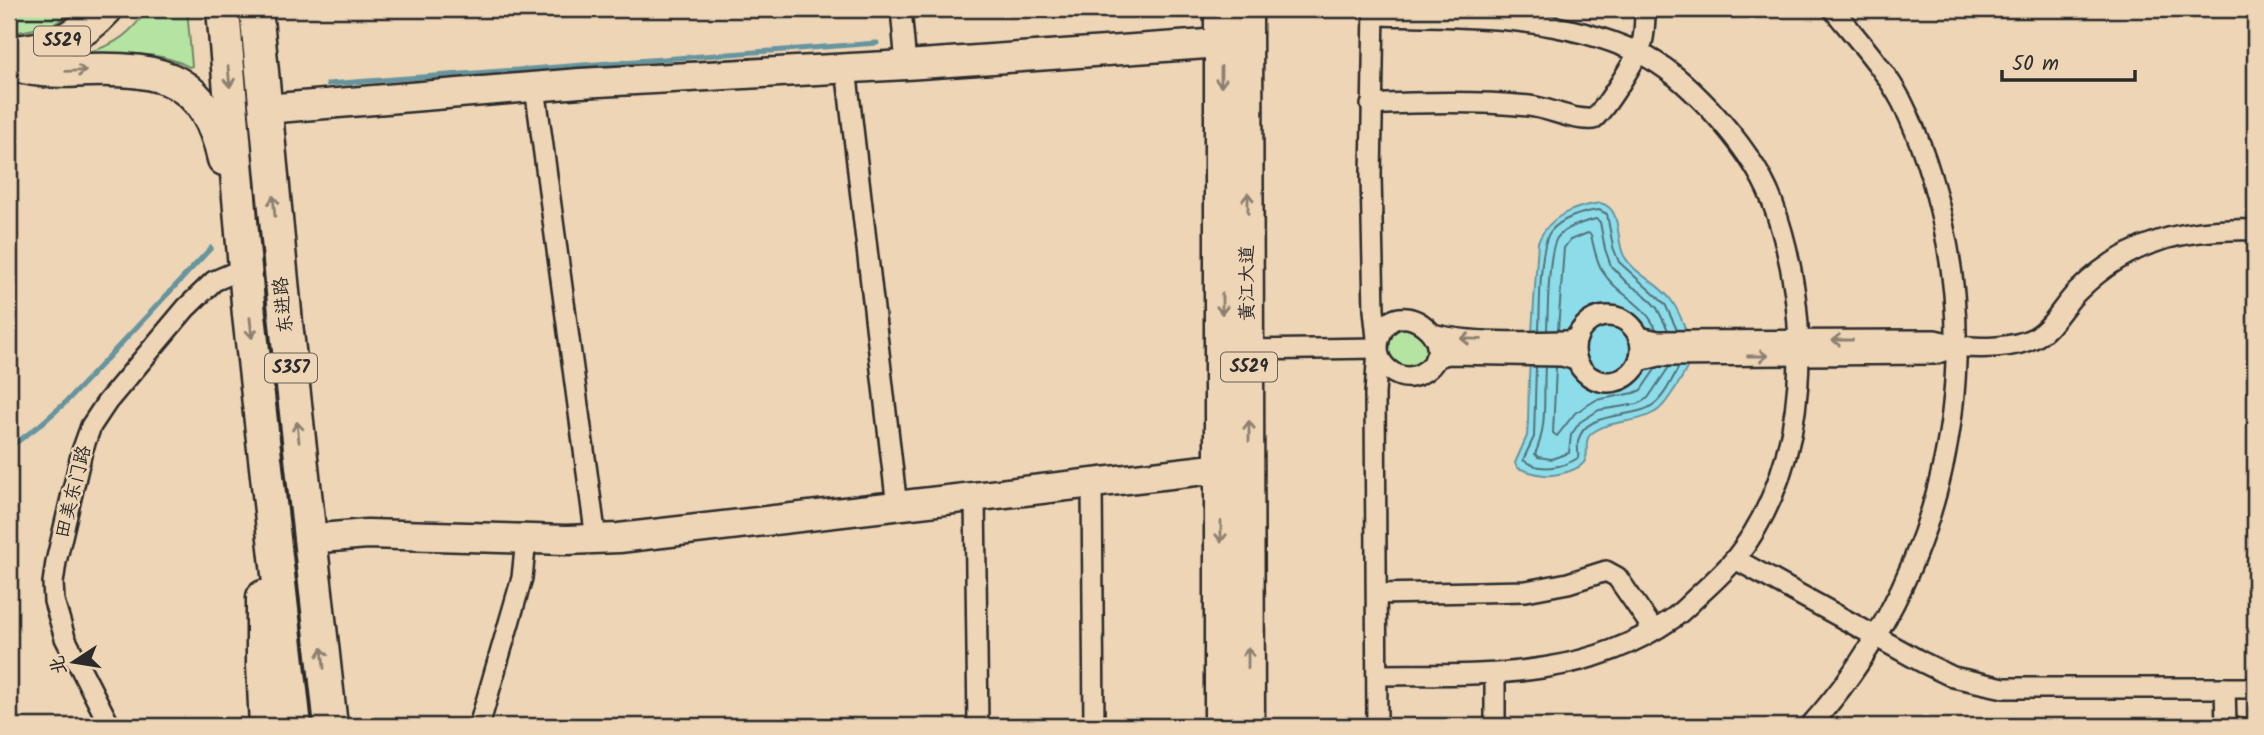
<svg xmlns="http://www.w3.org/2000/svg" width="2264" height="735" viewBox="0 0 2264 735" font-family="Kalam,'LXGW WenKai TC',sans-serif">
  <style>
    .green { fill: #b5e3a1; stroke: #708766; stroke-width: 2 }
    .water { fill: #8ddcea; stroke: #66959e; stroke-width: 2 }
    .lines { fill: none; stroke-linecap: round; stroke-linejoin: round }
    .shore { stroke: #527277; stroke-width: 2 }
    .stream { stroke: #66959e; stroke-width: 5 }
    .street-casing { stroke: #2b2b2b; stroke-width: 24 }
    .secondary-casing { stroke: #2b2b2b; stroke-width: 33 }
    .primary-casing { stroke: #2b2b2b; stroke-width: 37 }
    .street { stroke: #eed5b6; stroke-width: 19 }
    .secondary { stroke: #eed5b6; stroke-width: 28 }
    .primary { stroke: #eed5b6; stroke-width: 32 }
    .oneway { stroke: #8c8070 }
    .labels { text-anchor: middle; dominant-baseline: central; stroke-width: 5; stroke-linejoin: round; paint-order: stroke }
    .shield { fill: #eed5b6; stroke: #665e55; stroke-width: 2 }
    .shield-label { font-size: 18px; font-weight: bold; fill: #2b2b2b }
    .street-label { font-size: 19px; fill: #2b2b2b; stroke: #eed5b6 }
  </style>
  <rect width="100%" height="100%" fill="#eed5b6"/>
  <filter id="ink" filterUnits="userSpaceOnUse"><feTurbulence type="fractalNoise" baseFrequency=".0143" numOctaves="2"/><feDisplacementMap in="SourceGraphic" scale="14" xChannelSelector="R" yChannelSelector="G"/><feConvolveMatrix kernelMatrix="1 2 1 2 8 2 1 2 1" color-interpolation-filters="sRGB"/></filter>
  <g filter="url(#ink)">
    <!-- green -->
    <g class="green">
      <path d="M 9,9 L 80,9 L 50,26 L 14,33 L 9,33 Z"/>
      <path d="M 148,9 L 187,9 L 192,66 L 189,67 C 161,51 123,54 91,54 L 91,51 C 117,45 132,31 148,9 Z"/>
      <circle cx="1407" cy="348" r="20"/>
    </g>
    <!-- water -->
    <path class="water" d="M 1600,203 C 1623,208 1615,239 1624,256 C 1635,275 1658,282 1671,300 C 1683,317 1695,349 1686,370 C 1682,378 1677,386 1672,393 C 1667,400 1663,408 1655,412 C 1636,424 1614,419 1595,431 C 1582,439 1589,447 1586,458 C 1583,471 1554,476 1544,475 C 1535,474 1526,471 1518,468 L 1515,463 L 1527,436 L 1528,422 L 1529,377 L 1538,242 C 1549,216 1573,207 1600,203 Z"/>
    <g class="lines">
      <!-- shore -->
      <g class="shore">
        <path d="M 1539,330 C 1540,309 1539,248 1550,232 C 1561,218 1583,212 1599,210 L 1607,214 L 1613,247 L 1619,262 L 1665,304 L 1677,330"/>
        <path d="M 1547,330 C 1548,311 1548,251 1557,238 C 1565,227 1584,222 1596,219 L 1600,222 L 1605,249 L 1611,266 L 1627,283 L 1645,295 L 1657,308 L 1668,330"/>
        <path d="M 1558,330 L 1564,248 L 1570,240 L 1588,233 L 1591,235 C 1594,248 1596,261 1603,272 C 1618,296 1642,300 1656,329"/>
        <path d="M 1536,367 L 1534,437 L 1523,460 C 1539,472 1562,468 1578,458 C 1579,453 1577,447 1578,442 C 1584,409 1635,420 1654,404 C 1665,396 1672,379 1679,367"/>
        <path d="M 1545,367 C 1543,397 1548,426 1535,454 L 1538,457 L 1551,459 L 1569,453 L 1571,435 L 1580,422 L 1599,410 L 1638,404 L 1648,398 L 1669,367"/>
        <path d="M 1556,367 L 1553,433 L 1557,436 L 1575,413 L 1596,400 L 1634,393 L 1641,390 L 1656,368"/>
      </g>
      <!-- stream -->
      <g class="stream">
        <path d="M 328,84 L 877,43"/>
        <path d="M 9,448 L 40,425 L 65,403 L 211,248"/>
      </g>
      <defs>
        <g id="street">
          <path d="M 901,9 L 906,65"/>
          <path d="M 1374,9 L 1371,176 L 1374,310 L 1378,348 L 1375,394 L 1377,726"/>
          <path d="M 1374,15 C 1462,17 1554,14 1637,52 C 1666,65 1688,86 1710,109 C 1734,135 1759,167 1772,201 C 1813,312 1812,463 1735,559 C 1725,571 1712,583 1700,594 C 1691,602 1682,612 1672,619 C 1582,681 1480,674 1377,675"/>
          <path d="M 846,68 L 897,507"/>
          <path d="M 535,87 L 596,539"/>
          <path d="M 1371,105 C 1424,102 1477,101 1529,106 C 1550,108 1572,121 1593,119 C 1604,111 1638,57 1642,43 C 1645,32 1645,20 1645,9"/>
          <circle cx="1608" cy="349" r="33"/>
          <path d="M 1433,334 C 1468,344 1531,342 1568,341 L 1577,338"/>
          <path d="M 1639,337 L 1658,341 L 1934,340 C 1942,341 1951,345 1959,346 C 1981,349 2014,348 2034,338 C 2053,328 2063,305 2078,291 C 2129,240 2185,228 2255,230"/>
          <path d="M 1378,345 C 1389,281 1473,346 1420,374 C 1402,383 1382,370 1378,352"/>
          <path d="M 1237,350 L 1378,348"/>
          <path d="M 1435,358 L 1448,354 L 1562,356 L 1576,360"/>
          <path d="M 1639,361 L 1659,356 L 1935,354 L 1958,346"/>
          <path d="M 1092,484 L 1094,726"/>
          <path d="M 975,498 L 978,726"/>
          <path d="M 1735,559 L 1922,662 L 1953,677 L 2004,688 L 2255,688"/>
          <path d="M 1377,594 L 1526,591 L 1568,583 L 1606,571 L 1617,577 L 1653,629"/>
          <path d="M 1495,674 L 1495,726"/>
          <path d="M 2225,688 L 2226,726"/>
          <path d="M 110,726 L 65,638 L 54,601 L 53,583 L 56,562 L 82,451 L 91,426 L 107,402 L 186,308 L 214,281 L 233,273 L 246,271"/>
          <path d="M 479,726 L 522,578 L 526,539"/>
          <path d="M 1810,726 C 1930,593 1982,404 1944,228 C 1935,185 1922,142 1902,102 C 1884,68 1857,39 1833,9"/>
        </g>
        <g id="secondary">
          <path d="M 265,109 L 580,83 L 906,65 L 1221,43"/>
          <path d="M 309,539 L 367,534 L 566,540 L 619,538 L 1222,468"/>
        </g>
        <g id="primary">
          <path d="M 223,9 L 249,315 L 295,726"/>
          <path d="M 256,9 L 286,323 L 331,726"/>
          <path d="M 1246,9 L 1248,726"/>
          <path d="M 9,52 C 46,52 81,37 106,9"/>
          <path d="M 9,62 C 35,73 61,71 88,70 C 163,68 206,78 224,159"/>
          <path d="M 263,597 L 263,665 L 266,726"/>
          <path d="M 1221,726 L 1221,9"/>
        </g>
      </defs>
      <!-- street casing -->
      <use href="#street" class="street-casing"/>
      <!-- secondary casing -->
      <use href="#secondary" class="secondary-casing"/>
      <!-- primary casing -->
      <use href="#primary" class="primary-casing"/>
      <!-- street -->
      <use href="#street" class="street"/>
      <!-- secondary -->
      <use href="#secondary" class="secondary"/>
      <!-- primary -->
      <use href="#primary" class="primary"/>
    </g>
    <!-- one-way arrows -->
    <defs><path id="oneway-shaft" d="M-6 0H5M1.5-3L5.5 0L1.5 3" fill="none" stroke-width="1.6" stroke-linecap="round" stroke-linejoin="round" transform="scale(1.75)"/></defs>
    <g class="oneway">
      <use href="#oneway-shaft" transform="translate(76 71) rotate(-2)"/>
      <use href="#oneway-shaft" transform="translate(229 77) rotate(85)"/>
      <use href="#oneway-shaft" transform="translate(1221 77) rotate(90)"/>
      <use href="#oneway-shaft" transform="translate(1248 203) rotate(-90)"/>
      <use href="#oneway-shaft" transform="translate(274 206) rotate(-95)"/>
      <use href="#oneway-shaft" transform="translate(1222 304) rotate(90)"/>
      <use href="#oneway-shaft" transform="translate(251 328) rotate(84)"/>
      <use href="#oneway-shaft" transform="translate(1471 339) rotate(-178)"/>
      <use href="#oneway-shaft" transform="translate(1842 340) rotate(180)"/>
      <use href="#oneway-shaft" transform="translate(1758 356)"/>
      <use href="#oneway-shaft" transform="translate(1249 431) rotate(-90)"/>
      <use href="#oneway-shaft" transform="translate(298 432) rotate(-96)"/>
      <use href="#oneway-shaft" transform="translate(1221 532) rotate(90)"/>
      <use href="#oneway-shaft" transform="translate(323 658) rotate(-96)"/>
      <use href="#oneway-shaft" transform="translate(1248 658) rotate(-90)"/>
    </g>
  </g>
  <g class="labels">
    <!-- shield labels -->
    <g class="shield">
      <rect x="34" y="26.5" width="56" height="29" rx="5"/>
      <rect x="1221" y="352.5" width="56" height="29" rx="5"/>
      <rect x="265" y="353.5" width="52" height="29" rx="5"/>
    </g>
    <g class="shield-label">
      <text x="62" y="41">S529</text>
      <text x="1249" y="367">S529</text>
      <text x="291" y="368">S357</text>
    </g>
    <!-- street labels -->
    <g class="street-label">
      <text transform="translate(1248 283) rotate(-90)">黄江大道</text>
      <text transform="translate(284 305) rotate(-96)">东进路</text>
      <text transform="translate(74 492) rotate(-76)">田美东门路</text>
    </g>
  </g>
  <!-- margin -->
  <rect width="2264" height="735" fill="none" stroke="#eed5b6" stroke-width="35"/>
  <rect x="18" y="18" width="2229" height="700" fill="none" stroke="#2b2b2b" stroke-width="2.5" filter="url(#ink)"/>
  <!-- north arrow -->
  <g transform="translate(74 662) rotate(258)" stroke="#eed5b6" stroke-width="5" paint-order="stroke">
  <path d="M0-5L12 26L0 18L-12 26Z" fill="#2b2b2b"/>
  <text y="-10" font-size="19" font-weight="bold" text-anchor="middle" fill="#2b2b2b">北</text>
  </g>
  <!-- scale -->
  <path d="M2002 70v10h133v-10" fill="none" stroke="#2b2b2b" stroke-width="3.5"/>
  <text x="2012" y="70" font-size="21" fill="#2b2b2b" stroke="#eed5b6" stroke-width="5" paint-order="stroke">50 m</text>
</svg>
